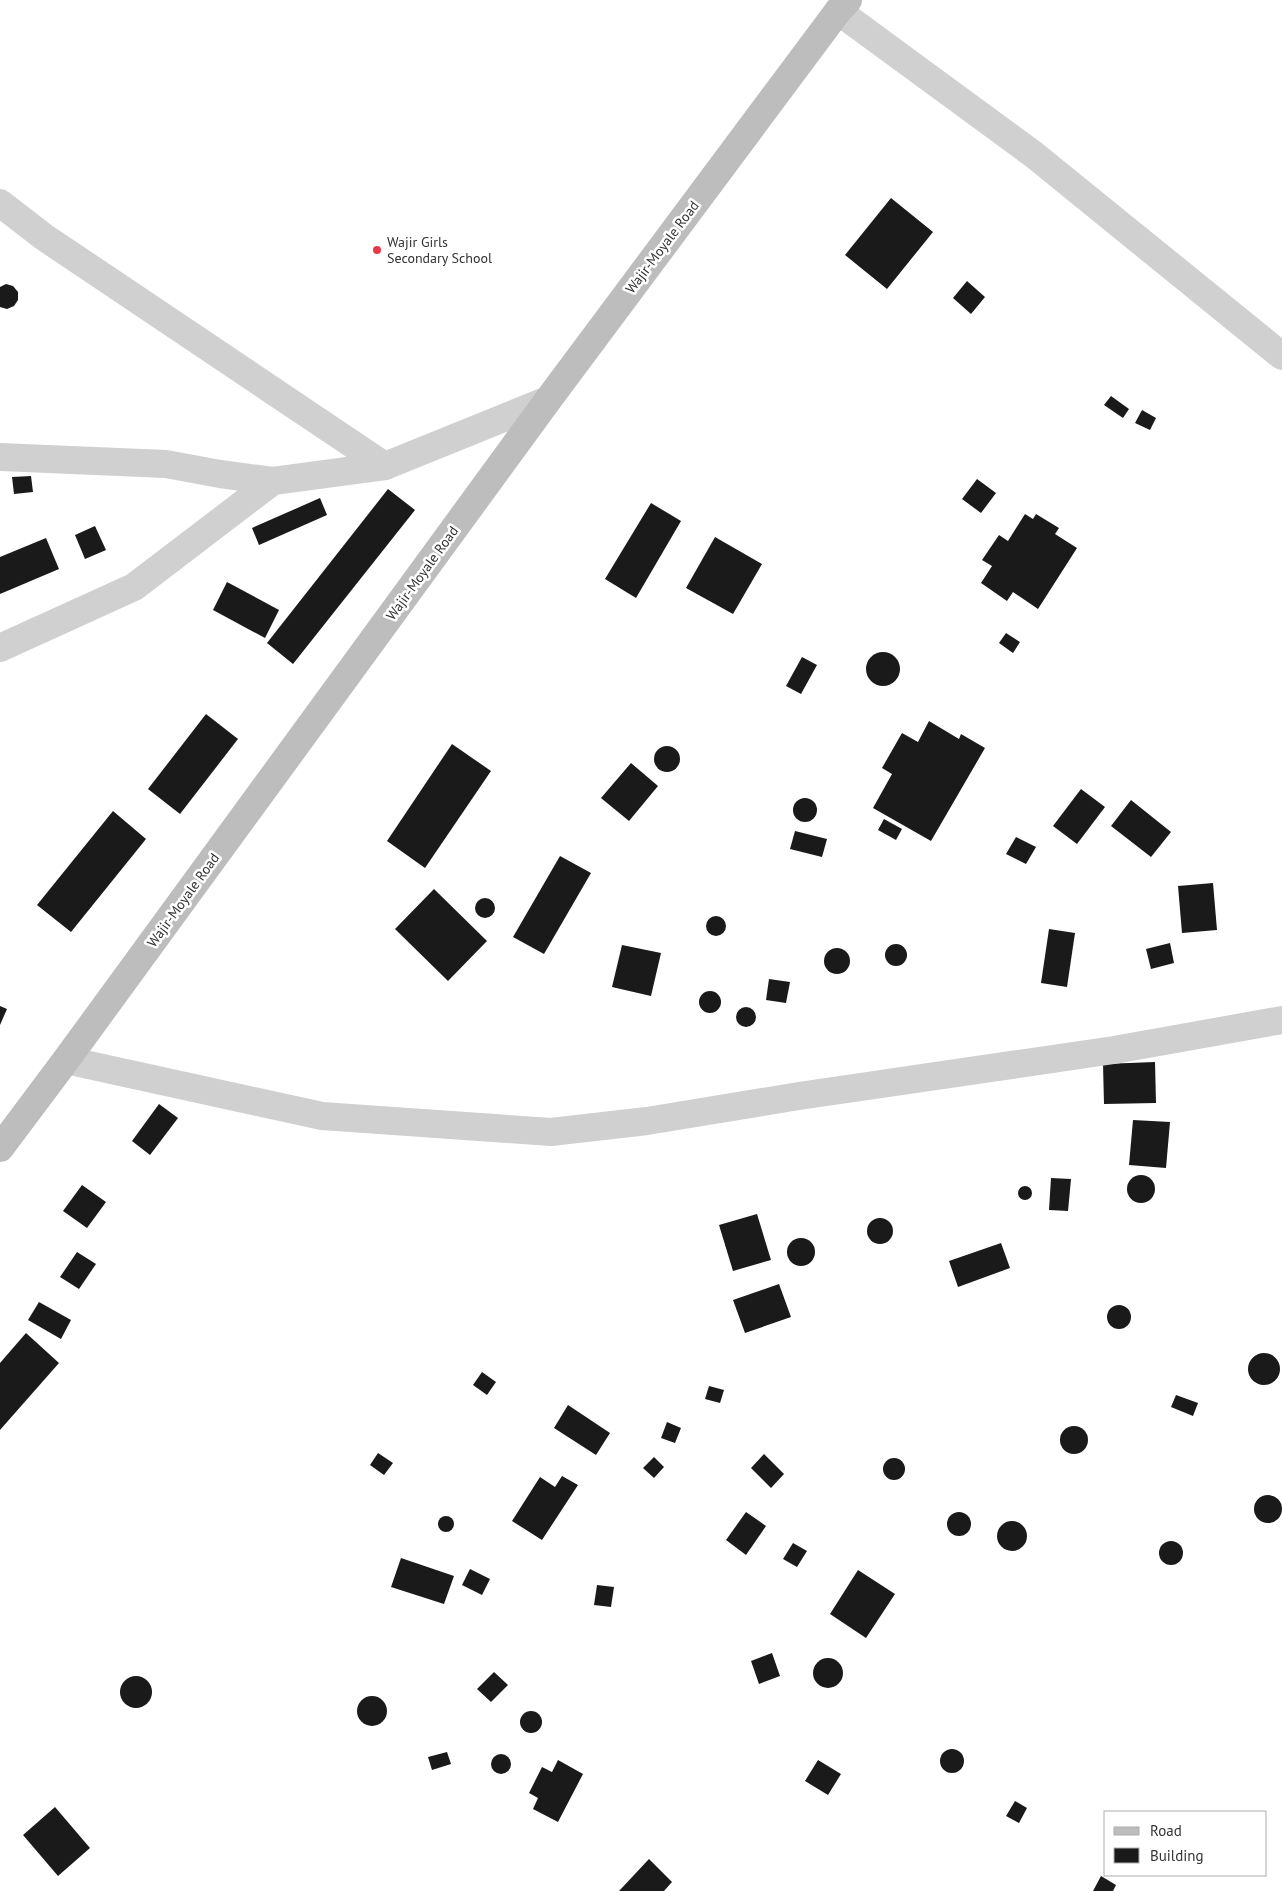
<svg xmlns="http://www.w3.org/2000/svg" width="1282" height="1891" viewBox="0 0 1282 1891" font-family="'PT Sans',sans-serif">
  <style>
    .building { fill: #1a1a1a }
    .lines { fill: none; stroke-linecap: round; stroke-linejoin: round }
    .street { stroke: #d0d0d0; stroke-width: 28 }
    .secondary { stroke: #bdbdbd; stroke-width: 28 }
    .poi-dot { fill: #e63946; stroke: #fff; stroke-width: 2 }
    .labels { text-anchor: middle; dominant-baseline: central; stroke-width: 5; stroke-linejoin: round; paint-order: stroke }
    .poi-label { font-size: 14px; fill: #333; stroke: #fff; text-anchor: start }
    .street-label { font-size: 14px; fill: #333; stroke: #fff }
  </style>
  <rect width="100%" height="100%" fill="#fff"/>
  <!-- building -->
  <g class="building">
    <path d="M 891,198 L 933,232 L 887,289 L 845,255 Z"/>
    <path d="M 967,281 L 985,297 L 971,314 L 953,298 Z"/>
    <path d="M 6,284 L 13,286 L 18,292 L 18,300 L 14,306 L 7,309 L 0,307 L 0,287 Z"/>
    <path d="M 1111,396 L 1129,409 L 1123,418 L 1104,405 Z"/>
    <path d="M 1142,410 L 1156,418 L 1150,430 L 1135,423 Z"/>
    <path d="M 31,476 L 33,492 L 14,494 L 12,477 Z"/>
    <path d="M 977,479 L 996,493 L 981,513 L 962,499 Z"/>
    <path d="M 388,489 L 415,510 L 293,664 L 267,643 Z"/>
    <path d="M 320,498 L 327,515 L 259,545 L 252,528 Z"/>
    <path d="M 651,503 L 681,521 L 636,598 L 605,579 Z"/>
    <path d="M 1025,514 L 1033,519 L 1036,514 L 1059,528 L 1055,534 L 1077,548 L 1038,609 L 1013,592 L 1007,601 L 981,583 L 992,566 L 982,560 L 999,535 L 1008,541 Z"/>
    <path d="M 95,526 L 106,550 L 85,559 L 75,535 Z"/>
    <path d="M 715,537 L 762,564 L 733,614 L 686,588 Z"/>
    <path d="M 46,538 L 59,569 L 0,594 L 0,557 Z"/>
    <path d="M 227,582 L 279,610 L 265,638 L 213,610 Z"/>
    <path d="M 1006,633 L 1020,642 L 1013,653 L 999,643 Z"/>
    <circle cx="883" cy="669" r="17"/>
    <path d="M 802,657 L 817,665 L 801,694 L 786,686 Z"/>
    <path d="M 206,714 L 238,739 L 180,814 L 148,789 Z"/>
    <path d="M 929,721 L 959,739 L 961,734 L 985,748 L 931,841 L 873,808 L 892,774 L 882,768 L 902,733 L 918,742 Z"/>
    <path d="M 452,744 L 491,771 L 425,868 L 387,841 Z"/>
    <circle cx="667" cy="759" r="13"/>
    <path d="M 631,763 L 658,786 L 629,821 L 601,798 Z"/>
    <path d="M 1081,789 L 1105,807 L 1077,844 L 1053,826 Z"/>
    <circle cx="805" cy="810" r="12"/>
    <path d="M 1131,800 L 1171,832 L 1151,857 L 1111,826 Z"/>
    <path d="M 113,811 L 146,839 L 71,932 L 37,905 Z"/>
    <path d="M 884,819 L 902,829 L 896,840 L 878,830 Z"/>
    <path d="M 795,831 L 827,839 L 822,857 L 790,849 Z"/>
    <path d="M 1016,837 L 1036,847 L 1026,864 L 1006,854 Z"/>
    <path d="M 560,856 L 591,873 L 544,954 L 513,937 Z"/>
    <path d="M 1213,883 L 1217,930 L 1182,933 L 1178,886 Z"/>
    <path d="M 434,889 L 487,941 L 448,981 L 395,929 Z"/>
    <circle cx="485" cy="908" r="10"/>
    <circle cx="716" cy="926" r="10"/>
    <path d="M 1049,929 L 1075,933 L 1067,987 L 1041,983 Z"/>
    <path d="M 1170,943 L 1174,963 L 1151,969 L 1146,949 Z"/>
    <circle cx="896" cy="955" r="11"/>
    <path d="M 622,945 L 661,953 L 651,996 L 612,987 Z"/>
    <circle cx="837" cy="961" r="13"/>
    <path d="M 769,979 L 790,982 L 786,1003 L 766,1000 Z"/>
    <circle cx="710" cy="1002" r="11"/>
    <path d="M 0,1006 L 7,1009 L 0,1025 Z"/>
    <circle cx="746" cy="1017" r="10"/>
    <path d="M 1155,1062 L 1156,1103 L 1104,1104 L 1103,1064 Z"/>
    <path d="M 159,1104 L 178,1118 L 150,1155 L 132,1141 Z"/>
    <path d="M 1133,1120 L 1170,1122 L 1166,1168 L 1129,1165 Z"/>
    <circle cx="1141" cy="1189" r="14"/>
    <path d="M 1051,1178 L 1071,1179 L 1068,1211 L 1049,1210 Z"/>
    <path d="M 82,1185 L 106,1202 L 87,1228 L 63,1211 Z"/>
    <circle cx="1025" cy="1193" r="7"/>
    <path d="M 757,1214 L 771,1260 L 733,1271 L 719,1225 Z"/>
    <circle cx="880" cy="1231" r="13"/>
    <circle cx="801" cy="1252" r="14"/>
    <path d="M 1001,1243 L 1010,1268 L 958,1287 L 949,1261 Z"/>
    <path d="M 77,1252 L 96,1264 L 79,1289 L 60,1277 Z"/>
    <path d="M 779,1284 L 791,1317 L 745,1333 L 733,1300 Z"/>
    <path d="M 39,1302 L 71,1320 L 61,1339 L 28,1320 Z"/>
    <circle cx="1119" cy="1317" r="12"/>
    <path d="M 26,1333 L 59,1363 L 0,1430 L 0,1363 Z"/>
    <circle cx="1264" cy="1369" r="16"/>
    <path d="M 482,1372 L 496,1382 L 487,1395 L 473,1385 Z"/>
    <path d="M 709,1386 L 724,1390 L 720,1403 L 705,1399 Z"/>
    <path d="M 1176,1395 L 1198,1403 L 1193,1416 L 1171,1407 Z"/>
    <path d="M 568,1405 L 610,1433 L 596,1455 L 554,1428 Z"/>
    <path d="M 667,1422 L 681,1428 L 675,1443 L 661,1438 Z"/>
    <circle cx="1074" cy="1440" r="14"/>
    <path d="M 378,1453 L 393,1463 L 384,1475 L 370,1465 Z"/>
    <path d="M 764,1454 L 784,1474 L 771,1488 L 751,1468 Z"/>
    <path d="M 654,1457 L 664,1467 L 654,1478 L 643,1468 Z"/>
    <circle cx="894" cy="1469" r="11"/>
    <path d="M 562,1476 L 578,1485 L 542,1540 L 512,1521 L 540,1477 L 555,1487 Z"/>
    <circle cx="1268" cy="1509" r="14"/>
    <path d="M 746,1512 L 766,1526 L 746,1555 L 726,1540 Z"/>
    <circle cx="959" cy="1524" r="12"/>
    <circle cx="446" cy="1524" r="8"/>
    <circle cx="1012" cy="1536" r="15"/>
    <circle cx="1171" cy="1553" r="12"/>
    <path d="M 793,1543 L 807,1551 L 797,1567 L 783,1559 Z"/>
    <path d="M 401,1558 L 454,1576 L 444,1604 L 391,1587 Z"/>
    <path d="M 470,1569 L 490,1579 L 482,1595 L 462,1585 Z"/>
    <path d="M 858,1570 L 895,1594 L 866,1638 L 830,1614 Z"/>
    <path d="M 597,1585 L 614,1587 L 611,1607 L 594,1605 Z"/>
    <path d="M 772,1653 L 780,1676 L 759,1684 L 751,1661 Z"/>
    <circle cx="828" cy="1673" r="15"/>
    <path d="M 494,1672 L 508,1685 L 491,1702 L 477,1689 Z"/>
    <circle cx="136" cy="1692" r="16"/>
    <circle cx="372" cy="1711" r="15"/>
    <circle cx="531" cy="1722" r="11"/>
    <circle cx="952" cy="1761" r="12"/>
    <path d="M 447,1752 L 451,1764 L 432,1770 L 428,1757 Z"/>
    <circle cx="501" cy="1764" r="10"/>
    <path d="M 558,1760 L 583,1774 L 558,1822 L 533,1809 L 538,1798 L 529,1793 L 542,1767 L 552,1772 Z"/>
    <path d="M 818,1760 L 841,1774 L 828,1795 L 805,1781 Z"/>
    <path d="M 1015,1801 L 1027,1808 L 1019,1823 L 1006,1816 Z"/>
    <path d="M 55,1807 L 90,1848 L 58,1876 L 23,1835 Z"/>
    <path d="M 649,1859 L 672,1882 L 664,1891 L 619,1891 Z"/>
    <path d="M 1101,1876 L 1116,1885 L 1113,1891 L 1093,1891 Z"/>
  </g>
  <g class="lines">
    <!-- street -->
    <g class="street">
      <path d="M 838,11 L 1033,154 L 1282,356"/>
      <path d="M 0,203 L 44,237 L 385,466"/>
      <path d="M 0,457 L 166,464 L 220,474 L 273,481"/>
      <path d="M 0,648 L 134,587 L 273,481 L 385,466 L 548,400"/>
      <path d="M 66,1060 L 322,1116 L 551,1132 L 647,1121 L 799,1096 L 1114,1050 L 1282,1020"/>
    </g>
    <!-- secondary -->
    <path class="secondary" d="M 0,1148 L 66,1060 L 548,400 L 838,11 L 848,0"/>
  </g>
  <!-- markers -->
  <circle class="poi-dot" cx="377" cy="250" r="5"/>
  <g class="labels">
    <!-- poi labels -->
    <g class="poi-label">
      <text x="387" y="242">Wajir Girls<tspan x="387" dy="16">Secondary School</tspan></text>
    </g>
    <!-- street labels -->
    <g class="street-label">
      <text transform="translate(662 247) rotate(-53)">Wajir-Moyale Road</text>
      <text transform="translate(422 573) rotate(-54)">Wajir-Moyale Road</text>
      <text transform="translate(183 900) rotate(-54)">Wajir-Moyale Road</text>
    </g>
  </g>
  <!-- legend -->
  <rect x="1104" y="1811" width="162" height="65" fill="#ffffff" stroke="#adadad"/>
  <rect x="1114" y="1827" width="25" height="8" fill="#bdbdbd" stroke="#adadad"/>
  <text x="1150" y="1836" font-size="15" fill="#333333">Road</text>
  <rect x="1114" y="1848" width="25" height="15" fill="#1a1a1a" stroke="#adadad"/>
  <text x="1150" y="1861" font-size="15" fill="#333333">Building</text>
</svg>
